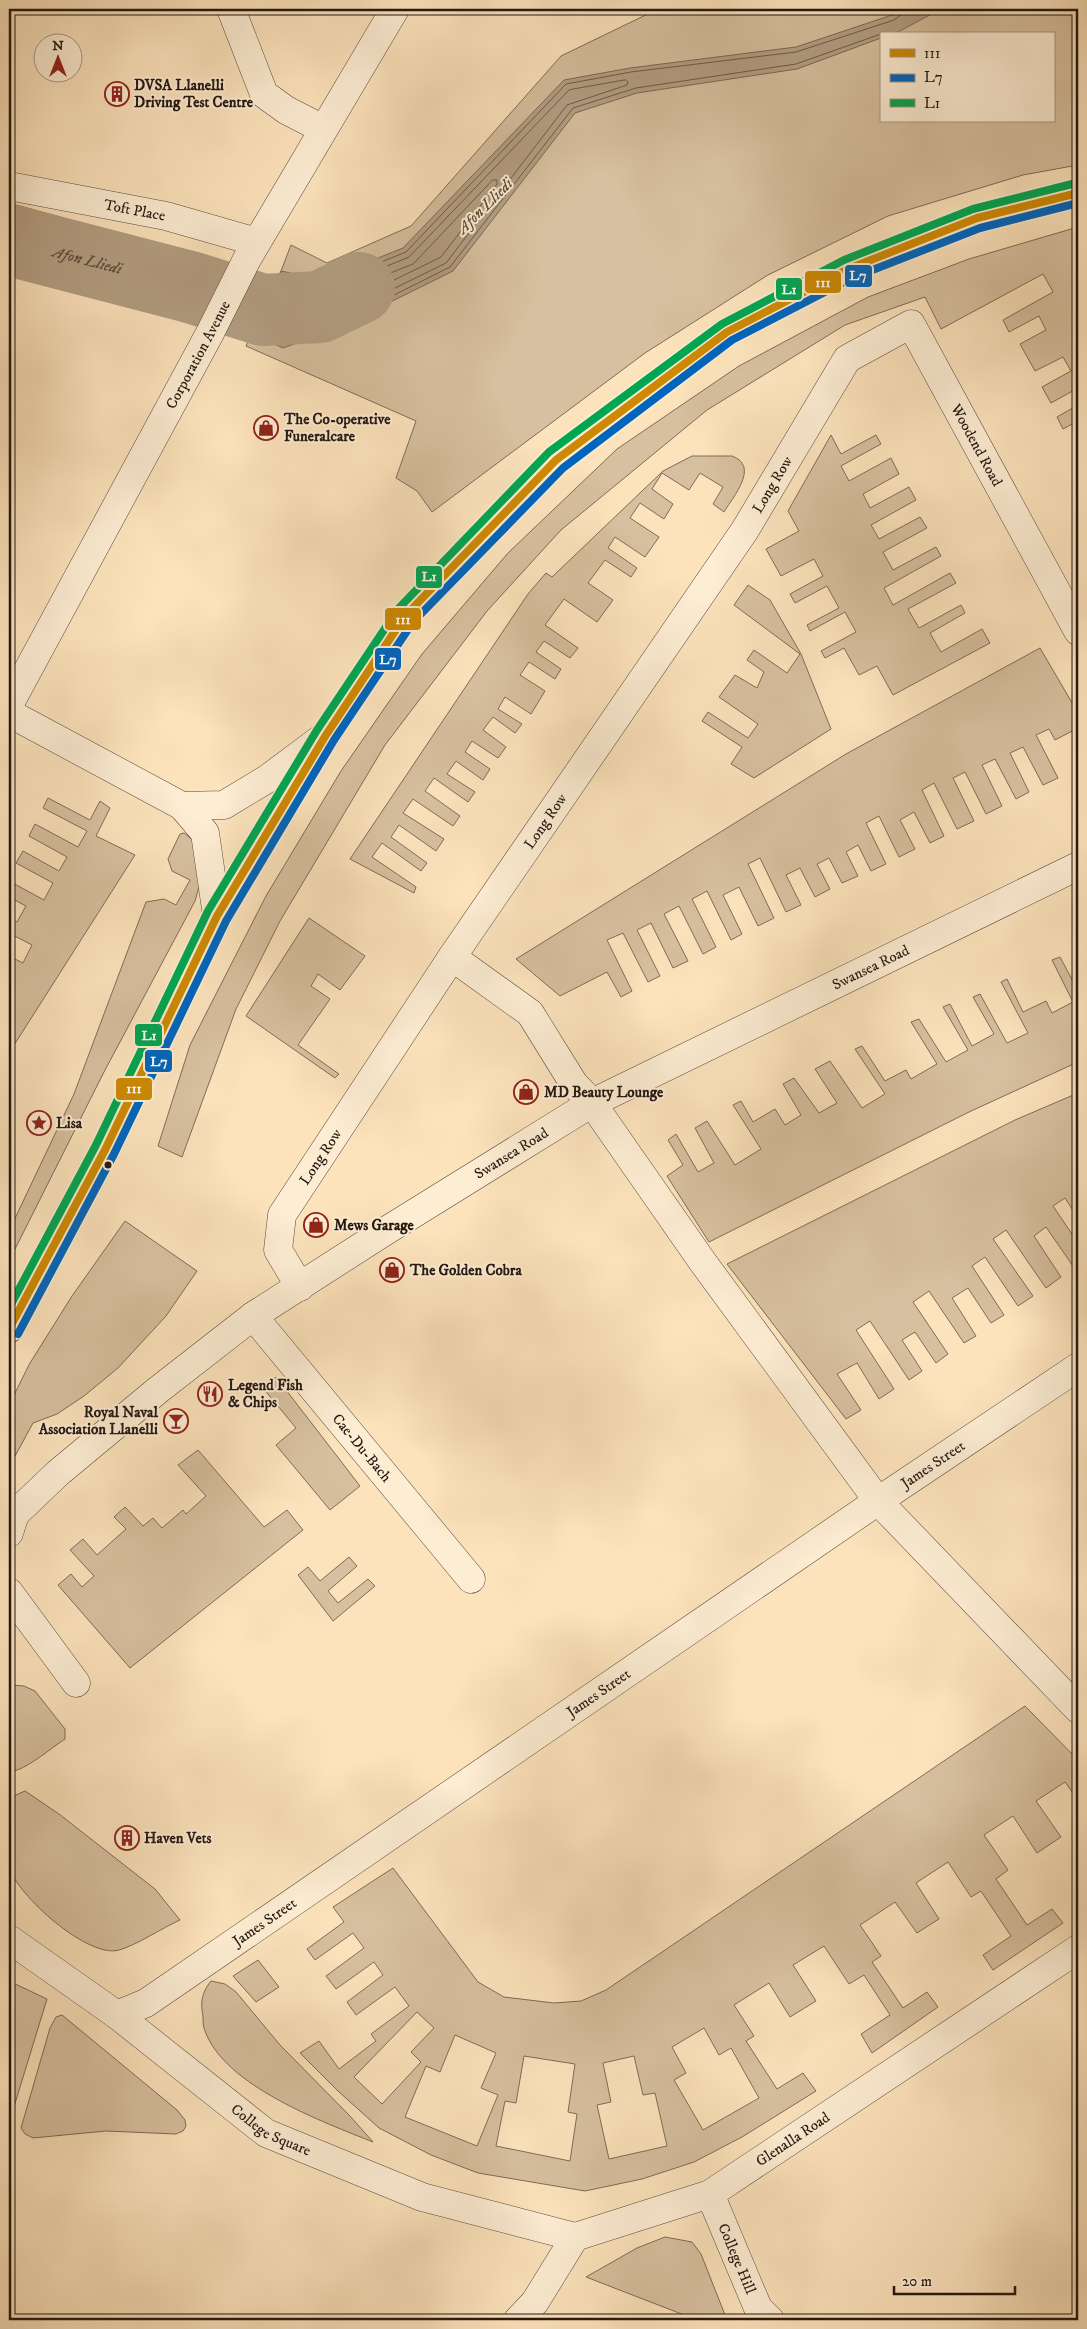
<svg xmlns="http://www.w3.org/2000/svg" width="1087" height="2329" viewBox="0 0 1087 2329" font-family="'IM FELL DW Pica',serif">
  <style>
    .green { fill: #d7c09f; stroke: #7e6c58; fill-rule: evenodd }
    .water { fill: #b39e82; stroke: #7a6855 }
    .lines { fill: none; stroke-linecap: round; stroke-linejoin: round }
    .shore { stroke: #6c5a4a; stroke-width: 1 }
    .river { stroke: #b39e82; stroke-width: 72 }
    .street-casing { stroke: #5a4a3c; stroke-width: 29 }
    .primary-casing { stroke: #241711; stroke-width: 29 }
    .street { stroke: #fdedd3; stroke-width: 28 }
    .primary { stroke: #fce3bc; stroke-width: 28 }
    .bus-1-casing { stroke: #fdedd3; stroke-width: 11 }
    .bus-2-casing { stroke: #fdedd3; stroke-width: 11 }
    .bus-3-casing { stroke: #fdedd3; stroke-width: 11 }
    .bus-1 { stroke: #cd8903; stroke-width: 8 }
    .bus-2 { stroke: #0065bd; stroke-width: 8 }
    .bus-3 { stroke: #00a651; stroke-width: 8 }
    .bus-dot { fill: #241711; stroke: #fdedd3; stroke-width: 2 }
    .labels { text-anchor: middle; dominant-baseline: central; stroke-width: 4; stroke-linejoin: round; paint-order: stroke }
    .poi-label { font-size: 15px; font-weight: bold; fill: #241711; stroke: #fdedd3; text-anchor: start }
    .street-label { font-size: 15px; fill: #241711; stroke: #fdedd3 }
    .water-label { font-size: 16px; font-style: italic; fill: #5d4d3e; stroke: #fdedd3 }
    .line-badge { stroke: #fdedd3; stroke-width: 2 }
    .badge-label { font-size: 14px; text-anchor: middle; font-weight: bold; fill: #fff }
  </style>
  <rect width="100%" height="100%" fill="#fce3bc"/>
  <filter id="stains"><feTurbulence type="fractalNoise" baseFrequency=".004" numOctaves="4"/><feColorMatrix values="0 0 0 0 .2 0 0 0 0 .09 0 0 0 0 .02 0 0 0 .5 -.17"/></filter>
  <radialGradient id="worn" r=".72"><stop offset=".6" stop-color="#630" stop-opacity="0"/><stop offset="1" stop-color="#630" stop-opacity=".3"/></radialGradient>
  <!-- green -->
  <g class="green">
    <path d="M 658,9 L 1078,9 L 1078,165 L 1023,175 L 888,216 L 768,275 L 645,353 L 432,512 L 417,491 L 396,478 L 416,421 L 246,346 L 281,271 L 291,245 L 327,263 L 411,226 L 561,56 ZM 881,34 L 1053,34 L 1053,121 L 881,121 Z"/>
    <path d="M 1078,227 L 1078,388 L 1051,403 L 1042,387 L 1071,371 L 1063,357 L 1035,371 L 1020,344 L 1046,330 L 1039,316 L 1009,332 L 1003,320 L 1053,292 L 1043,274 L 941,329 L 925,297 L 845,325 L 707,410 L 561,530 L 487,611 L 385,745 L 280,921 L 236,1009 L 182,1157 L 158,1146 L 190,1045 L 266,896 L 341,771 L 422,654 L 508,553 L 617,449 L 739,366 L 868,297 L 969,259 Z"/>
    <path d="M 1078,405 L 1078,421 L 1063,429 L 1057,417 Z"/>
    <path d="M 831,435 L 841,454 L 876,435 L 881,444 L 841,466 L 849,481 L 891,458 L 899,474 L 863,494 L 870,508 L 909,487 L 916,500 L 871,525 L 879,539 L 920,517 L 927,528 L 883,552 L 893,570 L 936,547 L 941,556 L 884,588 L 893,605 L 950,573 L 956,583 L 908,609 L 919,628 L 961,605 L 965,613 L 930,633 L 941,652 L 982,629 L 990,643 L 893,695 L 877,666 L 859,675 L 844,648 L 825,658 L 821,651 L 856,632 L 845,612 L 810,631 L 807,625 L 839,608 L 827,586 L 795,603 L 790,594 L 823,576 L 814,559 L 781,576 L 766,549 L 799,531 L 788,511 Z"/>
    <path d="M 692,456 L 732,456 C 760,466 733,497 724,512 L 713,504 L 723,487 L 700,473 L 689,490 L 662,473 L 652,489 L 673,504 L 664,519 L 640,503 L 630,518 L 659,537 L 645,557 L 615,537 L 608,548 L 637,568 L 631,577 L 605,560 L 588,583 L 613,600 L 597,622 L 564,599 L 545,625 L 578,648 L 570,658 L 544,641 L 536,652 L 561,669 L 555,679 L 529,662 L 520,675 L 545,691 L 531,714 L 505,697 L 498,709 L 522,724 L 515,733 L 493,717 L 483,730 L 506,747 L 498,758 L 472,741 L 465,752 L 490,769 L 483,780 L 456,761 L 447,774 L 475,792 L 468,802 L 434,778 L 425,791 L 460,816 L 453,826 L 413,799 L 403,813 L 444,839 L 436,851 L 399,825 L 391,837 L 427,863 L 421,871 L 382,843 L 372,857 L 416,887 L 414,893 L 350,859 L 528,594 L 546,573 L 552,577 L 663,471 Z"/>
    <path d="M 748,585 L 770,600 L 801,654 L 831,729 L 754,778 L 731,764 L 742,747 L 702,721 L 708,712 L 748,738 L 758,724 L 719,697 L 735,675 L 757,688 L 764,672 L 747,660 L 754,650 L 787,673 L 800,654 L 734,605 Z"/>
    <path d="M 1040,648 L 1078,713 L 1078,728 L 1055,740 L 1049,729 L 1036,735 L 1058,778 L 1043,785 L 1023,747 L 1010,753 L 1029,792 L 1016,799 L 995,759 L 982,765 L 1002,806 L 986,814 L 965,772 L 953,778 L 974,821 L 957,829 L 934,783 L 922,790 L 944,836 L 930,843 L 914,812 L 900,820 L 915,849 L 899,857 L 879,816 L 866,823 L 886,864 L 871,871 L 858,845 L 846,852 L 858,876 L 842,883 L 829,858 L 817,864 L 830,889 L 815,897 L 800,868 L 786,875 L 801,905 L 786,912 L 760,858 L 748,864 L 774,918 L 758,926 L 739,887 L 723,895 L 742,934 L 731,940 L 707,891 L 692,899 L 716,947 L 703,954 L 679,906 L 664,914 L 688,961 L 673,968 L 651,923 L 637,930 L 660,976 L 648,982 L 623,933 L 607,940 L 632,991 L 621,997 L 607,972 L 560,996 L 516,959 L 846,754 Z"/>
    <path d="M 48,798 L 90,820 L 100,801 L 110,808 L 96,836 L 135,855 L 9,1053 L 9,979 L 14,969 L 9,966 L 9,956 L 23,963 L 32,945 L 9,933 L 9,918 L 17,922 L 26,906 L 9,897 L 9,881 L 44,900 L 53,883 L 16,863 L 23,851 L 59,871 L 67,857 L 29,836 L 35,824 L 78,847 L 87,831 L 43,808 Z"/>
    <path d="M 184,833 L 199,845 L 201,880 L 195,901 L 104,1072 L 10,1259 L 9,1231 L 74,1094 L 146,902 L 164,899 L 176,905 L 190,880 L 172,871 L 168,859 L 180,834 Z"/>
    <path d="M 309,918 L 365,956 L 340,990 L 318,974 L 311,986 L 330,999 L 298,1045 L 339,1074 L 335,1078 L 246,1016 Z"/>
    <path d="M 1060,957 L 1078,991 L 1078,1062 L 969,1112 L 709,1242 L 667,1176 L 683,1165 L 668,1140 L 676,1134 L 698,1172 L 714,1163 L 695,1128 L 707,1121 L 735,1165 L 761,1149 L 733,1105 L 741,1101 L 753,1122 L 775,1109 L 785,1125 L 801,1115 L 783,1084 L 794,1078 L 819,1113 L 837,1103 L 815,1069 L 830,1061 L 862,1108 L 885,1094 L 855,1049 L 862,1046 L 885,1081 L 906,1070 L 911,1079 L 937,1064 L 911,1022 L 919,1019 L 946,1062 L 968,1050 L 943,1007 L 950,1004 L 972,1046 L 994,1034 L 973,997 L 980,994 L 1007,1043 L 1028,1033 L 1001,982 L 1007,979 L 1023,1012 L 1046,1001 L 1052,1013 L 1073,1002 L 1052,960 Z"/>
    <path d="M 1078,1093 L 1078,1218 L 1065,1198 L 1053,1206 L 1078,1243 L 1078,1267 L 1075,1269 L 1046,1227 L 1034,1236 L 1061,1277 L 1046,1288 L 1006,1230 L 993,1239 L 1033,1296 L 1018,1306 L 985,1257 L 972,1266 L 1004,1315 L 991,1323 L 968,1288 L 952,1298 L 976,1336 L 964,1343 L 929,1291 L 913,1302 L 948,1354 L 936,1363 L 915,1332 L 902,1340 L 922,1371 L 909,1380 L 870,1321 L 856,1330 L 894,1389 L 879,1399 L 857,1363 L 837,1374 L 861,1410 L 846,1419 L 727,1264 L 1015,1120 Z"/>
    <path d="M 125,1221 L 197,1271 L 166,1316 L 118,1368 L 84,1396 L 57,1414 L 33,1423 L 14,1458 L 9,1472 L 9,1405 L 30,1363 L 72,1296 Z"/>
    <path d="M 276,1377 L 360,1486 L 330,1510 L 276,1445 L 296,1428 L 263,1388 Z"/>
    <path d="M 198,1450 L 264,1527 L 287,1510 L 303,1530 L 130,1668 L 58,1585 L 71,1574 L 82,1587 L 94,1576 L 70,1550 L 83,1539 L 97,1555 L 126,1529 L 114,1517 L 125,1507 L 143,1526 L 153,1518 L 162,1528 L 183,1510 L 186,1514 L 206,1496 L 178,1465 Z"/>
    <path d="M 349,1557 L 357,1566 L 328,1591 L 338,1603 L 368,1579 L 375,1586 L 333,1621 L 298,1575 L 308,1567 L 320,1581 Z"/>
    <path d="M 11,1685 L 24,1686 L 35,1691 L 65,1729 L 65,1739 C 51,1748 25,1771 9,1772 Z"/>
    <path d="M 1025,1706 L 1078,1760 L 1078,1800 L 1065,1782 L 1036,1801 L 1061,1837 L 1037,1853 L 1013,1816 L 984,1835 L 1008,1870 L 996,1879 L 1027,1925 L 1052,1909 L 1063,1923 L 993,1970 L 983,1955 L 1011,1936 L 981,1891 L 971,1897 L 948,1862 L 916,1883 L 939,1919 L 917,1933 L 895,1902 L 860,1925 L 881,1956 L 872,1962 L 903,2008 L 927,1992 L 938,2007 L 872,2053 L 861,2034 L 890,2015 L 864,1975 L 849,1984 L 824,1946 L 793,1965 L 816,2001 L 790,2017 L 769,1983 L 734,2005 L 754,2036 L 746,2041 L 777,2089 L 803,2073 L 816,2091 L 742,2137 L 694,2162 L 642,2179 L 585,2191 L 478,2173 L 431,2155 L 379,2128 L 338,2091 L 300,2053 L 319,2041 L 339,2069 L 376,2041 L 371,2034 L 409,2006 L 395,1987 L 356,2015 L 347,2002 L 383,1975 L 374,1962 L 336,1989 L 326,1976 L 364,1948 L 353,1933 L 315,1960 L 307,1949 L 344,1922 L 333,1907 L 393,1868 L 478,1982 L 504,1997 L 554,2003 L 581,2001 L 606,1990 ZM 417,2012 L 434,2028 L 411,2052 L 421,2062 L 382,2104 L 354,2077 ZM 704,2028 L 719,2055 L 731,2048 L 759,2098 L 703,2130 L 674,2080 L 686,2073 L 672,2047 ZM 455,2035 L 496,2053 L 481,2088 L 498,2095 L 477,2146 L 405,2117 L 426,2066 L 440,2072 ZM 524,2056 L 575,2064 L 568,2112 L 577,2114 L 570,2161 L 496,2146 L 505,2101 L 516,2103 ZM 634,2056 L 643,2095 L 655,2093 L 667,2146 L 609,2159 L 597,2105 L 611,2102 L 603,2063 Z"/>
    <path d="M 25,1791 L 59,1814 L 155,1889 L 180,1920 C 162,1928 137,1945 119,1950 C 88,1959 17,1895 9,1867 C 5,1854 9,1813 9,1798 Z"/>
    <path d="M 258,1960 L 279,1987 L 256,2002 L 233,1976 Z"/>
    <path d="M 9,1981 L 47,1999 L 9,2123 Z"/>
    <path d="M 211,1981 L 225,1984 L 236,1992 L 280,2045 L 349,2115 L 373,2142 C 323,2122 225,2086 205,2031 C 203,2027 203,2021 203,2016 C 200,2002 202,1992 211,1981 Z"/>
    <path d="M 62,2015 L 177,2110 L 185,2120 L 186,2126 L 183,2131 L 176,2134 L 106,2131 L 33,2138 L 25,2134 L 21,2128 L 50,2028 L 56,2017 Z"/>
    <path d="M 665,2237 L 692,2242 L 701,2254 L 727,2320 L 697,2320 L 586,2277 L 637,2248 Z"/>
  </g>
  <!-- water -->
  <g class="water">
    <path d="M 903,9 L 941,9 L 898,32 L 881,34 L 881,38 L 797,69 L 637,93 L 575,113 L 453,271 L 336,329 L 283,348 L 253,334 L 281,271 L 323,280 L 403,248 L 564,80 L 630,68 L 796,47 L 892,15 Z"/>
    <path d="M 9,203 L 205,257 L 181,306 L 105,281 L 9,255 Z"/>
  </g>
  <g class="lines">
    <!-- shore -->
    <g class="shore">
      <path d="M 881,34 L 796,64 L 636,88 L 573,108 L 450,267 L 334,325 L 284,342 L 261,331 L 284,278 L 324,285 L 406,252 L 566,84 L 631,72 L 796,52 L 894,20 L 902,14 L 904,9"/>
      <path d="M 626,80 L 628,82 L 627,85 L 567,105 L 446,263 L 332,319 L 284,335 L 269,328 L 288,285 L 326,291 L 409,257 L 569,90 Z"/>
      <path d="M 493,180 L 497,180 L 497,184 L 441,257 L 329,312 L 285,327 L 279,324 L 292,293 L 328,298 L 413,264 Z"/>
      <path d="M 9,208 L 195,260 L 196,262 L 177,299 L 107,276 L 9,251"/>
      <path d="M 9,215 L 186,264 L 187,266 L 173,292 L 108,270 L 9,244"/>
      <path d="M 9,222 L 175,268 L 177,271 L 169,282 L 111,263 L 9,237"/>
    </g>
    <!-- river -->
    <path class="river" id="s1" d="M 9,240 L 190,287 L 263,310 L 320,307 L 359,288"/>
    <defs>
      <g id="street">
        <path d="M 231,9 L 264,94 L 286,110 L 323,129"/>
        <path id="s2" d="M 9,186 L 166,216 L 257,242"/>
        <path id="s3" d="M 9,705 L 210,333 L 247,259 L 395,9"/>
        <path d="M 9,713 L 182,806 L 205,833 L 217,916"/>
        <path d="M 182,806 L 224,805 L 267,779 L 326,735"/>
        <path d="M 452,957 L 530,1013 L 574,1084 L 592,1103 L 702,1261 L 878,1501 L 1078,1709"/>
        <path id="s4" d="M 300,1287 L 278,1250 L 282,1215 L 452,957 L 745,530 L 847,359 L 911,324 L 1078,631"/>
        <path id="s5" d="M 253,1316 L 471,1579"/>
        <path id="s6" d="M 9,1533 L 15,1514 L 58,1473 L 158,1390 L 253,1316 L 384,1232 L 592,1103 L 1078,866"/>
        <path d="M 9,1592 L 76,1683"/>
        <path id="s7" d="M 9,1939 L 117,2015 L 266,2133 L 422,2197 L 575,2237"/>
        <path id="s8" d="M 117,2015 L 146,2003 L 878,1501 L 1078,1367"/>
        <path id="s9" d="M 710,2194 L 758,2308 L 770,2320"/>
        <path id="s10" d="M 518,2320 L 535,2302 L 575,2237 L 710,2194 L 1078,1949"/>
      </g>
      <path id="primary" d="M 9,1329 L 105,1150 L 217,916 L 326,735 L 405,616 L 556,460 L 727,332 L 848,269 L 977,218 L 1078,193"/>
    </defs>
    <!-- street casing -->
    <use href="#street" class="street-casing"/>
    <!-- primary casing -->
    <use href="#primary" class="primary-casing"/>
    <!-- street -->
    <use href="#street" class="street"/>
    <!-- primary -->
    <use href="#primary" class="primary"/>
    <defs>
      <path id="bus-1" d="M 9,1329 L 105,1150 L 217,916 L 326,735 L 405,616 L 556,460 L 727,332 L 848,269 L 977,218 L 1078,193"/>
      <path id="bus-2" d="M 18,1334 L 114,1154 L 226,921 L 334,740 L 413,622 L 563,468 L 732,340 L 852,278 L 980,228 L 1078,203"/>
      <path id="bus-3" d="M 9,1308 L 96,1145 L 208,911 L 317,730 L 398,609 L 549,452 L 722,324 L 844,260 L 973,209 L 1076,183"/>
    </defs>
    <!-- bus-1 casing -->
    <use href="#bus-1" class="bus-1-casing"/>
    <!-- bus-2 casing -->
    <use href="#bus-2" class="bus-2-casing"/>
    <!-- bus-3 casing -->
    <use href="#bus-3" class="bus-3-casing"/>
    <!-- bus-1 -->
    <use href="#bus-1" class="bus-1"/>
    <!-- bus-2 -->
    <use href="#bus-2" class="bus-2"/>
    <!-- bus-3 -->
    <use href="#bus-3" class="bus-3"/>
  </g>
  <!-- icons -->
  <defs>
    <symbol id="building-ring" viewBox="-11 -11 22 22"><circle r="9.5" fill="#fdedd3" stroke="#8f2418" stroke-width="1.5"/><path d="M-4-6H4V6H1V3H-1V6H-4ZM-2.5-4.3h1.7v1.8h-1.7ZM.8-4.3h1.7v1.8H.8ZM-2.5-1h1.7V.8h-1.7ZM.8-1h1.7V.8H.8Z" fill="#8f2418"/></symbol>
    <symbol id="shop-ring" viewBox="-11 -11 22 22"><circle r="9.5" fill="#fdedd3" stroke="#8f2418" stroke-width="1.5"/><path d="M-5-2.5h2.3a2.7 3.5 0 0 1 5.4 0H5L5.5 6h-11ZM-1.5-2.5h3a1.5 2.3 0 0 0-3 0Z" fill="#8f2418"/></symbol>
    <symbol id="sight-ring" viewBox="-11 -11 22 22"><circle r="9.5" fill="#fdedd3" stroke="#8f2418" stroke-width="1.5"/><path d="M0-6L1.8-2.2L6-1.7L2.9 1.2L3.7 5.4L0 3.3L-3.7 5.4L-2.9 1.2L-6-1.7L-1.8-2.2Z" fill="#8f2418"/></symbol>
    <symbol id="restaurant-ring" viewBox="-11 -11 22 22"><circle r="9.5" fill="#fdedd3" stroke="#8f2418" stroke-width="1.5"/><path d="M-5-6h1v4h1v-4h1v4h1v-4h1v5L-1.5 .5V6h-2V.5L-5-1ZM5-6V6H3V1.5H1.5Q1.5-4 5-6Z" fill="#8f2418"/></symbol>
    <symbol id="bar-ring" viewBox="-11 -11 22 22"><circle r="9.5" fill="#fdedd3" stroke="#8f2418" stroke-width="1.5"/><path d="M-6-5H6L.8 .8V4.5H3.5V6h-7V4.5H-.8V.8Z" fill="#8f2418"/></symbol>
  </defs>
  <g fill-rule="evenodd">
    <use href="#building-ring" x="103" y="80" width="28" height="28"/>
    <use href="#shop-ring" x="252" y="414" width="28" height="28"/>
    <use href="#shop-ring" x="512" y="1078" width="28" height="28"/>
    <use href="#sight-ring" x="25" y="1109" width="28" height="28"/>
    <use href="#shop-ring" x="302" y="1211" width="28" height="28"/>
    <use href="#shop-ring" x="378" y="1256" width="28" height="28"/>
    <use href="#restaurant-ring" x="196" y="1380" width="28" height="28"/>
    <use href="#bar-ring" x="162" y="1407" width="28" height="28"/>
    <use href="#building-ring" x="113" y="1824" width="28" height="28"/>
  </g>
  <!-- markers -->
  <circle class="bus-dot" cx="108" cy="1165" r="4.5"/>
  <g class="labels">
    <!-- poi labels -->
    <g class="poi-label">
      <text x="134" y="85">DVSA Llanelli<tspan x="134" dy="17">Driving Test Centre</tspan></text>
      <text x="284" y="419">The Co-operative<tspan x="284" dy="17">Funeralcare</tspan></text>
      <text x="544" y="1092">MD Beauty Lounge</text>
      <text x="56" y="1123">Lisa</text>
      <text x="334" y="1225">Mews Garage</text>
      <text x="410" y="1270">The Golden Cobra</text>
      <text x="228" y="1385">Legend Fish<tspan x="228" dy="17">&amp; Chips</tspan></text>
      <text x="158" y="1412" text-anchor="end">Royal Naval<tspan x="158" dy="17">Association Llanelli</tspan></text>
      <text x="144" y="1838">Haven Vets</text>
    </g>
    <!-- street labels -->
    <g class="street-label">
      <text stroke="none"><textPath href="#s2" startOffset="128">Toft Place</textPath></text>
      <text stroke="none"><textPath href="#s3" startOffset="398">Corporation Avenue</textPath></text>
      <text stroke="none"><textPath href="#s4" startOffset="1315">Woodend Road</textPath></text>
      <text stroke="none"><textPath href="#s4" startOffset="958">Long Row</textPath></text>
      <text stroke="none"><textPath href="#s4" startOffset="552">Long Row</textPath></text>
      <text stroke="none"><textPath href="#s6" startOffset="1040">Swansea Road</textPath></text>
      <text stroke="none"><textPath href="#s6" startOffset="635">Swansea Road</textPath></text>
      <text stroke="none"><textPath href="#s4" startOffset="148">Long Row</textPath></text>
      <text stroke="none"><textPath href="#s5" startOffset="171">Cae-Du-Bach</textPath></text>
      <text stroke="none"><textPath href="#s8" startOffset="985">James Street</textPath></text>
      <text stroke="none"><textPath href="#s8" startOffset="580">James Street</textPath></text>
      <text stroke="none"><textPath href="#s8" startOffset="175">James Street</textPath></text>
      <text stroke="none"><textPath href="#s7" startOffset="325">College Square</textPath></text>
      <text stroke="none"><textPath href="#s10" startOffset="342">Glenalla Road</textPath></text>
      <text stroke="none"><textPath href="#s9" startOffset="70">College Hill</textPath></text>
    </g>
    <!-- water labels -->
    <g class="water-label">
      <text transform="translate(485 206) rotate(-45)">Afon Lliedi</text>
      <text stroke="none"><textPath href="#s1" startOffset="81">Afon Lliedi</textPath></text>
    </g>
  </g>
  <g class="line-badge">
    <rect x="844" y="264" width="29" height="24" rx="5" fill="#0065bd"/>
    <rect x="804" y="270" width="38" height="24" rx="5" fill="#cd8903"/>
    <rect x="775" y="277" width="28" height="24" rx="5" fill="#00a651"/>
    <rect x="415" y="565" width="28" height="24" rx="5" fill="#00a651"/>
    <rect x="384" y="607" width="38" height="24" rx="5" fill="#cd8903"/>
    <rect x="374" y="647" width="28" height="24" rx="5" fill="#0065bd"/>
    <rect x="134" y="1023" width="29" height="24" rx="5" fill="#00a651"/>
    <rect x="144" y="1049" width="29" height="24" rx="5" fill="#0065bd"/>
    <rect x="115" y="1077" width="38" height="24" rx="5" fill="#cd8903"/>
  </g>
  <g class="badge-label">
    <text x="858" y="280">L7</text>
    <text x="823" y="287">111</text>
    <text x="789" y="294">L1</text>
    <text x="429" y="581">L1</text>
    <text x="403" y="624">111</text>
    <text x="388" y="664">L7</text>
    <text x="149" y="1040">L1</text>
    <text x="159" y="1066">L7</text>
    <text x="134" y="1093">111</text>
  </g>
  <!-- margin -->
  <rect width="1087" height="2329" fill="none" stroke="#fce3bc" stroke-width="30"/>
  <rect x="10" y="10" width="1067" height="2309" fill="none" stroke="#241711" stroke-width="2.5"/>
  <rect x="15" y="15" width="1057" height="2299" fill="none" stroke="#241711"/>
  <!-- legend -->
  <rect x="880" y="32" width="175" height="90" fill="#fdedd3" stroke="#a69785"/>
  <rect x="890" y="49" width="25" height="8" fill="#cd8903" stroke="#a69785"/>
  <text x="924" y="58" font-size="15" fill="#241711">111</text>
  <rect x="890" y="74" width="25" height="8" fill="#0065bd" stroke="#a69785"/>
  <text x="924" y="82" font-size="15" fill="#241711">L7</text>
  <rect x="890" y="99" width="25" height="8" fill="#00a651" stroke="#a69785"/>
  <text x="924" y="108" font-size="15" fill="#241711">L1</text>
  <!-- north arrow -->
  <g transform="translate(58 58)"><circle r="24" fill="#fdedd3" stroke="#a69785"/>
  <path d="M0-4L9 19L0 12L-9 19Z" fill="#8f2418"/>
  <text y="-8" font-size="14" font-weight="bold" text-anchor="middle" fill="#241711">N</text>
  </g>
  <!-- scale -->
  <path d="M894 2286v8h121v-8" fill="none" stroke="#241711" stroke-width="2.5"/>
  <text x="902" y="2286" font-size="15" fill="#241711" stroke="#fdedd3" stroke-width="4" paint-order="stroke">20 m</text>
  <rect width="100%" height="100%" filter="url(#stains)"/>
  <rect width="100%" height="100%" fill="url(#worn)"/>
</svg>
